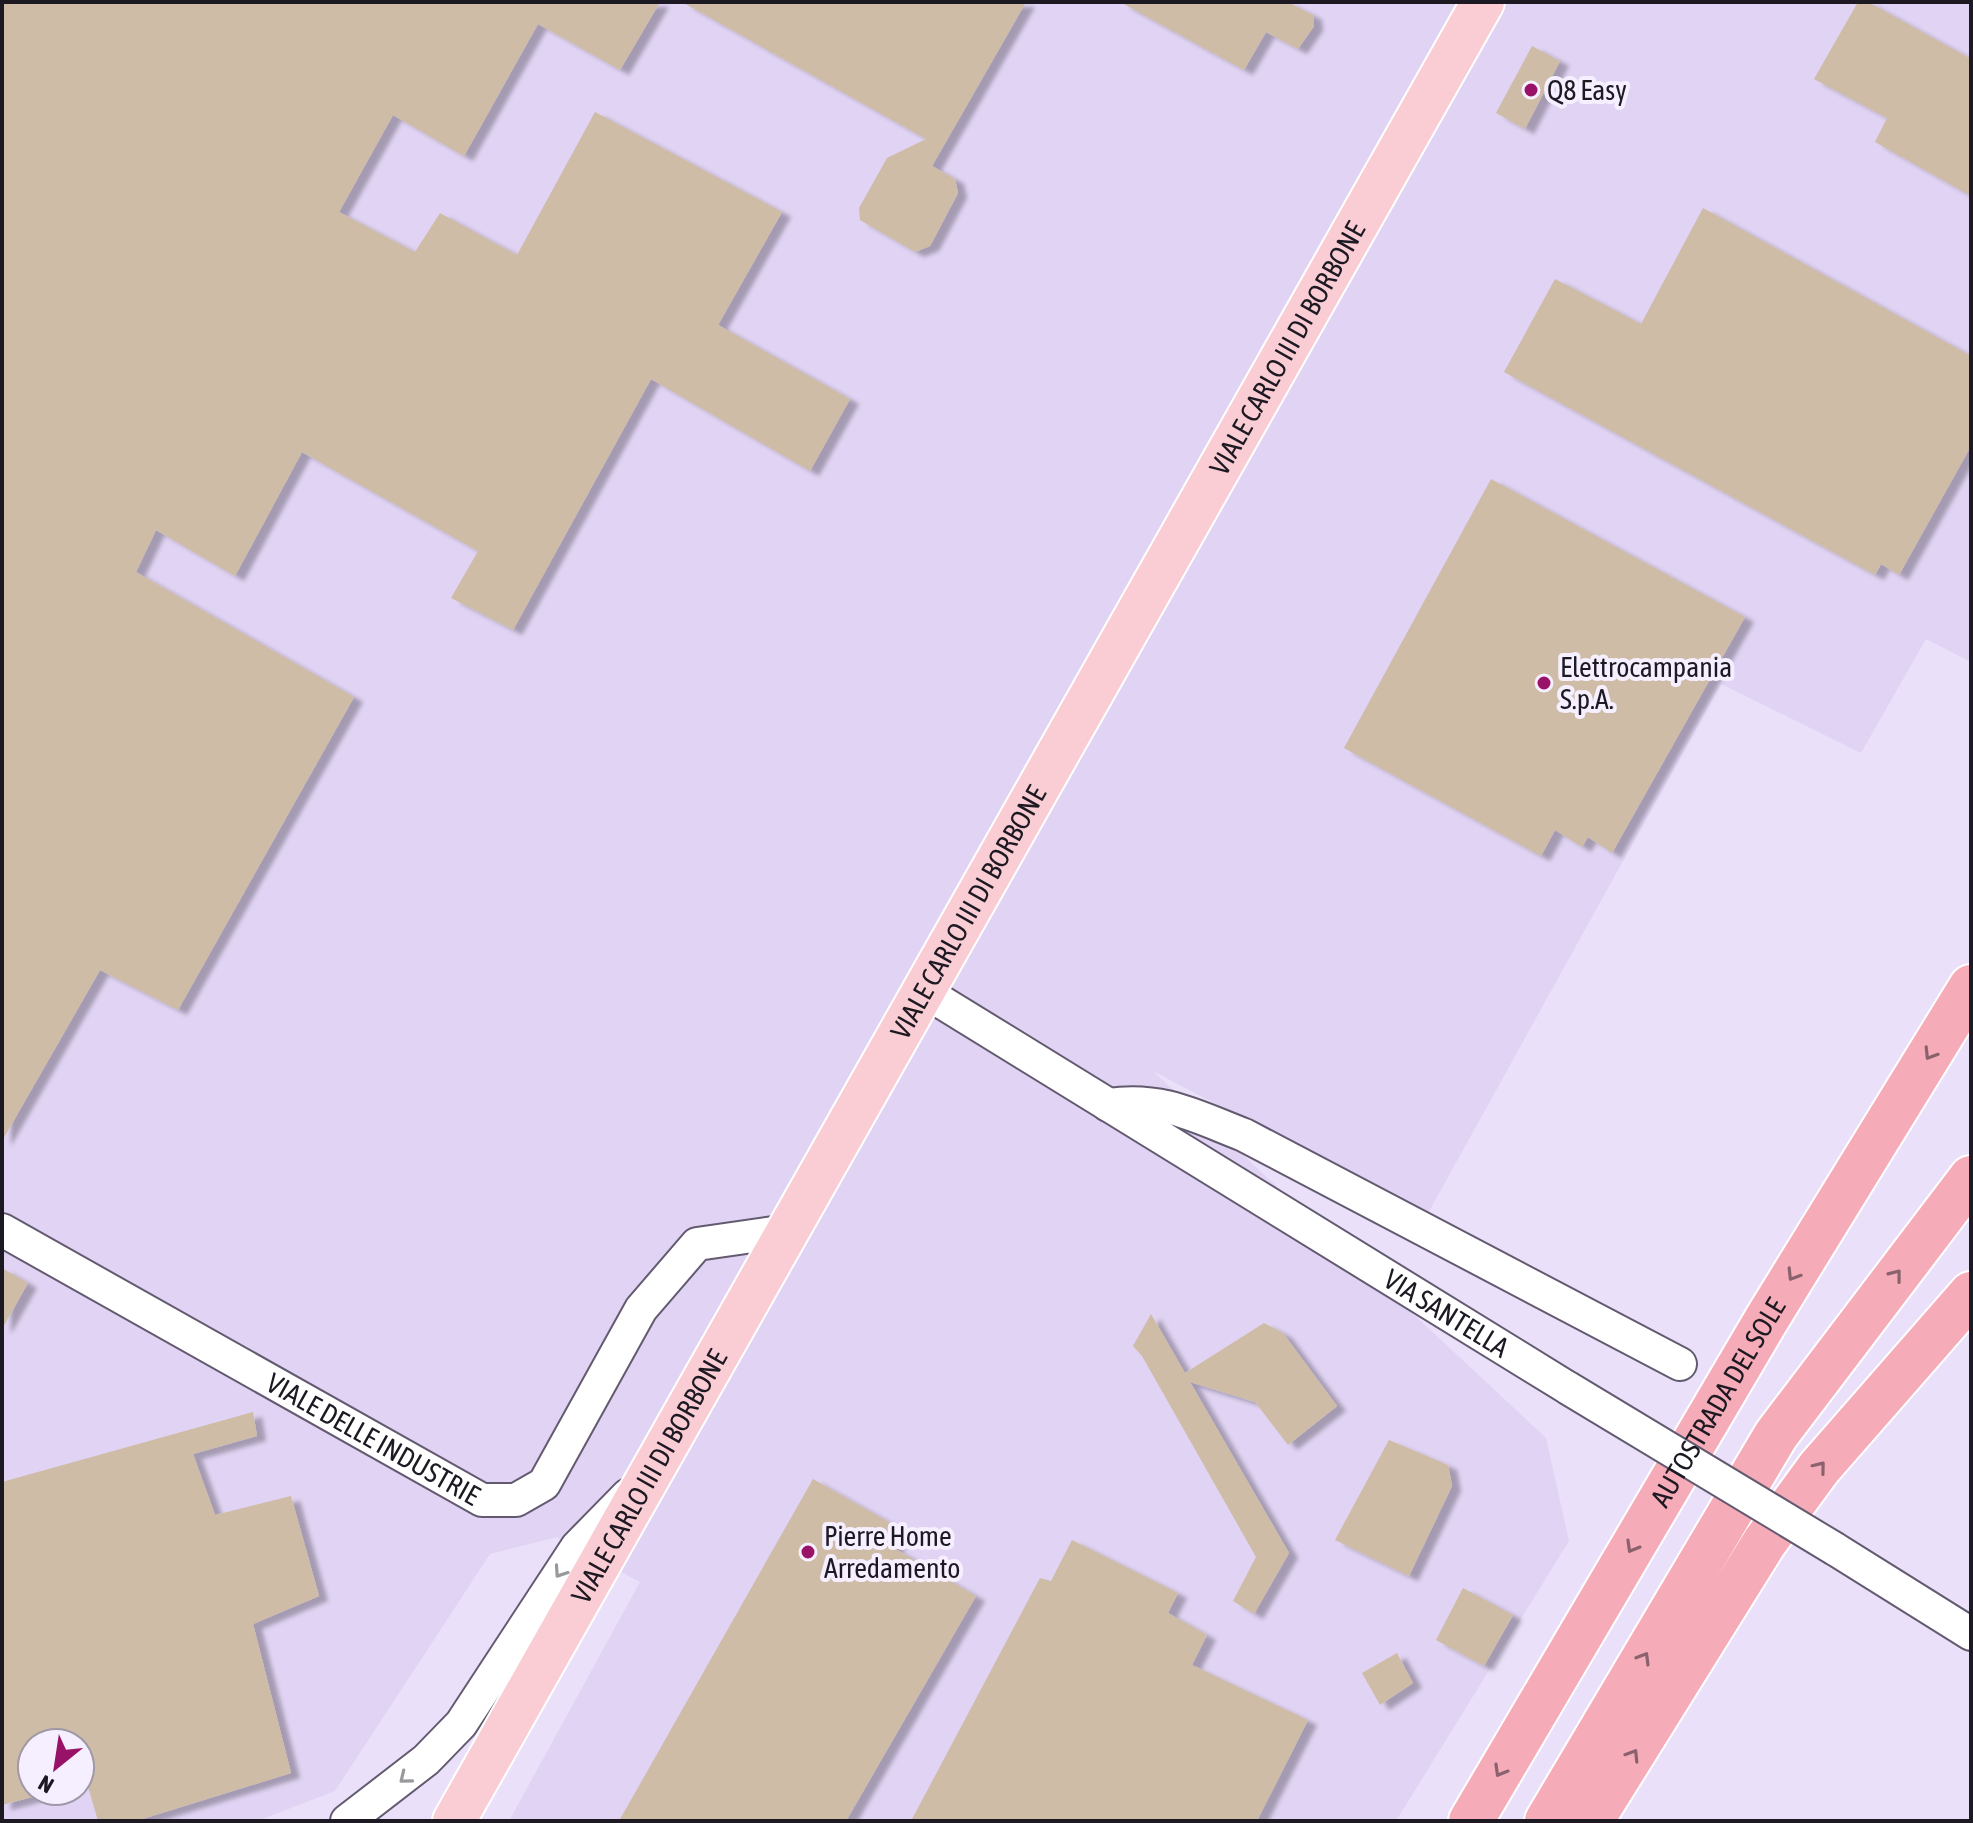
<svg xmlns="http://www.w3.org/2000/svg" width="1973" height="1823" viewBox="0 0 1973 1823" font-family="'Asap Condensed',sans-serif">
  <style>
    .built { fill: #e0d3f3; fill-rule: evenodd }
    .building { fill: #cebca6; filter: url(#shadow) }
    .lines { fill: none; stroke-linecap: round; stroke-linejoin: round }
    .minor-casing { stroke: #635a70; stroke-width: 36 }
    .major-casing { stroke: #fff; stroke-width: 46 }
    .highway-casing { stroke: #fff; stroke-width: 48 }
    .minor { stroke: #fff; stroke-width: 32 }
    .major { stroke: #facdd4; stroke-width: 42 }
    .highway { stroke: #f6acb8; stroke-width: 44 }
    .minor-bridge-casing { stroke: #635a70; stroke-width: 36; stroke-linecap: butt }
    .minor-bridge { stroke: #fff; stroke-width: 32 }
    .oneway { stroke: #8a626d }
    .oneway2 { stroke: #99989c }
    .poi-dot { fill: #981267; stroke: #f6efff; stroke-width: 3 }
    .labels { text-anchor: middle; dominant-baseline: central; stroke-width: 8; stroke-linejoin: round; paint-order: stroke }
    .poi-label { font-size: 28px; fill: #1d1922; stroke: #f6efff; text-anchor: start }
    .street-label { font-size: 28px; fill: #1d1922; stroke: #f6efff }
  </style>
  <defs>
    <filter id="shadow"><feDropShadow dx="9" dy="5" stdDeviation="2" flood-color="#0004"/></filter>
  </defs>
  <rect width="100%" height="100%" fill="#eae0fa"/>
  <!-- built -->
  <path class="built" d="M 2,2 L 1971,2 L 1971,662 L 1926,639 L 1861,753 L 1721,684 L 1427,1215 L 1153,1071 L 1546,1438 L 1569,1541 L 1396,1821 L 509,1821 L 640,1582 L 557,1537 L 490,1554 L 335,1791 L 257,1821 L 2,1821 ZM 32,1743 L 80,1743 L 80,1791 L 32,1791 Z"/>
  <!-- building -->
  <g class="building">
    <path d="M 2,2 L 660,2 L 620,70 L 538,24 L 464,156 L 393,115 L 339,212 L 415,252 L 440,213 L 517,255 L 595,112 L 782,212 L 718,325 L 850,399 L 810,471 L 651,379 L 513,630 L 451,598 L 478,551 L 302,452 L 235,576 L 156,530 L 136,572 L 354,697 L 178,1010 L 100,970 L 2,1141 Z"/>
    <path d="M 682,2 L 1026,2 L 932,166 L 955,179 L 958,193 L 930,246 L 915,252 L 860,220 L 859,208 L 887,158 L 926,139 Z"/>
    <path d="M 1120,2 L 1288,2 L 1313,15 L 1314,26 L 1298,49 L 1266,32 L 1244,70 Z"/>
    <path d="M 1858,2 L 1868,2 L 1971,59 L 1971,196 L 1875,142 L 1887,118 L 1814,79 Z"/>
    <path d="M 1532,46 L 1560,61 L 1525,129 L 1496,113 Z"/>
    <path d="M 1703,208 L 1971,356 L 1971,446 L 1899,575 L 1881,564 L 1875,575 L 1504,372 L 1555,279 L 1641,324 Z"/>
    <path d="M 1491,479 L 1745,617 L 1612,853 L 1588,837 L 1582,847 L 1555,830 L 1541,856 L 1344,748 Z"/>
    <path d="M 2,1268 L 28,1283 L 2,1329 Z"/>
    <path d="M 1151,1314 L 1185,1373 L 1264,1323 L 1283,1333 L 1337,1406 L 1288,1445 L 1255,1402 L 1190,1382 L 1289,1553 L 1254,1614 L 1233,1601 L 1256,1557 L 1142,1356 L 1133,1346 Z"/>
    <path d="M 253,1412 L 257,1436 L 193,1454 L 215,1515 L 291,1496 L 319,1596 L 253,1624 L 291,1773 L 136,1821 L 98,1821 L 87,1783 L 80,1784 L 80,1743 L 32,1743 L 32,1797 L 2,1805 L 2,1482 Z"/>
    <path d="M 1389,1440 L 1448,1465 L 1452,1486 L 1409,1576 L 1335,1540 Z"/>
    <path d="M 813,1479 L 901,1529 L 894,1548 L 976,1596 L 846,1821 L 619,1821 Z"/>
    <path d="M 1072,1540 L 1178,1593 L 1168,1613 L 1207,1635 L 1192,1665 L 1308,1720 L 1257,1821 L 911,1821 L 1040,1578 L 1051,1581 Z"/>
    <path d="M 1463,1588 L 1513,1615 L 1484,1666 L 1436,1640 Z"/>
    <path d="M 1397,1653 L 1413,1683 L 1380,1705 L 1362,1673 Z"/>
  </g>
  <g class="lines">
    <defs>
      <g id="minor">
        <path id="s1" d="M 922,990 L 1568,1388"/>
        <path d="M 1108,1105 C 1162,1097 1195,1116 1244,1135 L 1680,1364"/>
        <path id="s2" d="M 2,1230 L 482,1500 L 516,1500 L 544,1484 L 641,1309 L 697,1244 L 787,1231"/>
        <path d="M 1835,1549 L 1971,1634"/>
        <path d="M 347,1821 L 426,1760 L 461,1724 L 577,1547 L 628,1495"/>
      </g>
      <g id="major">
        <path id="s3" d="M 454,1821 L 1483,2"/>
      </g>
      <g id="highway">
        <path id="s4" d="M 1471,1821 L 1768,1317 L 1971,987"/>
        <path d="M 1547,1821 L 1776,1435 L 1971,1178"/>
        <path d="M 1591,1821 L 1764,1543 L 1819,1468 L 1971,1294"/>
      </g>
    </defs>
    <!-- minor casing -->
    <use href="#minor" class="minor-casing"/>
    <!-- major casing -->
    <use href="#major" class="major-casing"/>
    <!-- highway casing -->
    <use href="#highway" class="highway-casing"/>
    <!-- minor -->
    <use href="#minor" class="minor"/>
    <!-- major -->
    <use href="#major" class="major"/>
    <!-- highway -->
    <use href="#highway" class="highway"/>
    <defs>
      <path id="minor-bridge" d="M 1568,1388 L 1835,1549"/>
    </defs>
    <!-- minor-bridge casing -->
    <use href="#minor-bridge" class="minor-bridge-casing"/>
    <!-- minor-bridge -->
    <use href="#minor-bridge" class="minor-bridge"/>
  </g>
  <!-- one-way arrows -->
  <defs><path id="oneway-chevron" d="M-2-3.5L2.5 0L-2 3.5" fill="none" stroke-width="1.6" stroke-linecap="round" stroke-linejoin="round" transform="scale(2)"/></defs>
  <g class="oneway">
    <use href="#oneway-chevron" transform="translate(1930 1054) rotate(122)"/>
    <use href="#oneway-chevron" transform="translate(1793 1275) rotate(122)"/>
    <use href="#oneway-chevron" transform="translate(1896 1275) rotate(-52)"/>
    <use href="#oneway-chevron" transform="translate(1820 1467) rotate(-51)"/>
    <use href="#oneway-chevron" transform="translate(1632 1547) rotate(120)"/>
    <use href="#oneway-chevron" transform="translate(1644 1658) rotate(-59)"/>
    <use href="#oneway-chevron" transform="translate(1633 1755) rotate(-58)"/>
    <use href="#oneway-chevron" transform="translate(1500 1771) rotate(120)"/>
  </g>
  <g class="oneway2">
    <use href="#oneway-chevron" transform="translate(560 1572) rotate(124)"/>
    <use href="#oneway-chevron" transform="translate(405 1778) rotate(141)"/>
  </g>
  <!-- markers -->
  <g class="poi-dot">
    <circle cx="1531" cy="90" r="8"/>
    <circle cx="1544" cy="683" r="8"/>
    <circle cx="808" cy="1552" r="8"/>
  </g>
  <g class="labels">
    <!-- poi labels -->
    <g class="poi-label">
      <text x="1547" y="90">Q8 Easy</text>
      <text x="1560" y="667">Elettrocampania<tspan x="1560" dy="32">S.p.A.</tspan></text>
      <text x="824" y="1536">Pierre Home<tspan x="824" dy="32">Arredamento</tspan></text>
    </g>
    <!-- street labels -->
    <g class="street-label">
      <text stroke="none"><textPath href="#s3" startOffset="1692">VIALE CARLO III DI BORBONE</textPath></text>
      <text stroke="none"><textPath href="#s3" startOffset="1044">VIALE CARLO III DI BORBONE</textPath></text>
      <text stroke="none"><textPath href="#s1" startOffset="616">VIA SANTELLA</textPath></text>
      <text stroke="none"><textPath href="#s4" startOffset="486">AUTOSTRADA DEL SOLE</textPath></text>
      <text stroke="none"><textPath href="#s2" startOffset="426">VIALE DELLE INDUSTRIE</textPath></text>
      <text stroke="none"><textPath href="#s3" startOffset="396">VIALE CARLO III DI BORBONE</textPath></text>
    </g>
  </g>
  <!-- border -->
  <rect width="1973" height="1823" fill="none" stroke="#1d1922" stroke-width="8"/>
  <!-- north arrow -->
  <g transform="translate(56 1767) rotate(210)"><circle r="38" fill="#f6efff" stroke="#9f99a7" stroke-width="2"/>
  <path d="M0-6L14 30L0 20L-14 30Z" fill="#981267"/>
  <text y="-12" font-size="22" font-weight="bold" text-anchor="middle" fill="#1d1922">N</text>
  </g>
</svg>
